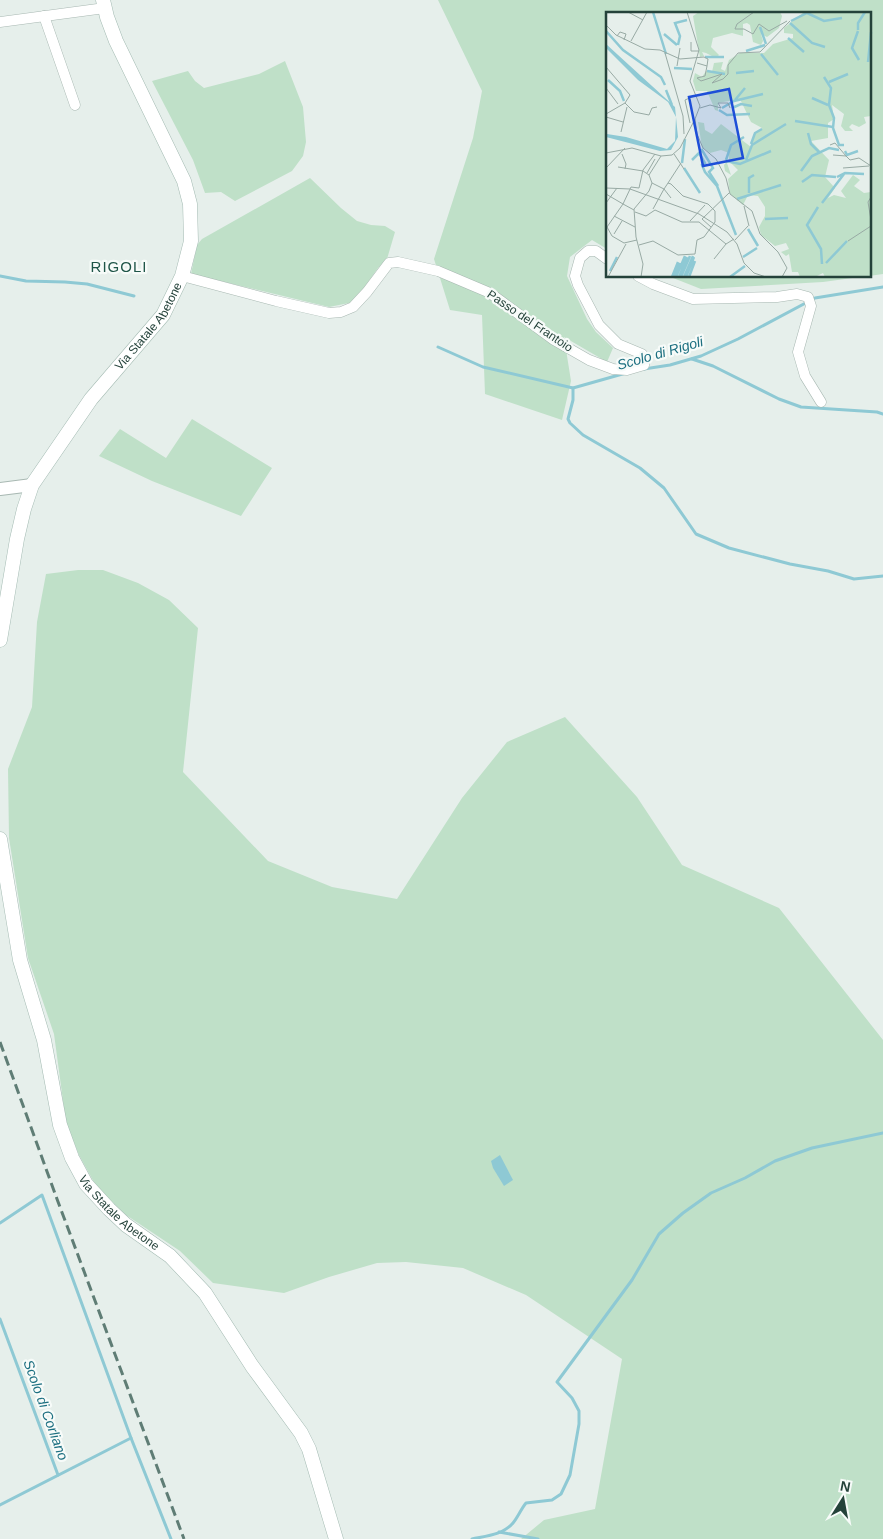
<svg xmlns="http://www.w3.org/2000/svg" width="883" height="1539" viewBox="0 0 883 1539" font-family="Helvetica,sans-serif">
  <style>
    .green { fill: #bfe0c8 }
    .water { fill: #8ec9d4 }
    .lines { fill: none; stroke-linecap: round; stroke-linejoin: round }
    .stream { stroke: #8ec9d4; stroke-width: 3 }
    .minor-casing { stroke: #a8b8b2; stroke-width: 11 }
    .tertiary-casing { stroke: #a8b8b2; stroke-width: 14 }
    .secondary-casing { stroke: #a4bbb3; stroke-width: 15 }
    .minor { stroke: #fff; stroke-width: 10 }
    .tertiary { stroke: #fff; stroke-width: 12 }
    .secondary { stroke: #fff; stroke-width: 14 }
    .rail { stroke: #5f7d75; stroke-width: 3; stroke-dasharray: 10 5; stroke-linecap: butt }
    .labels { text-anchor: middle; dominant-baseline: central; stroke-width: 4.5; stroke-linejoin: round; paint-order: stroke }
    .street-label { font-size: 12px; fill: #24423a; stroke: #f7fbf9 }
    .water-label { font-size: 14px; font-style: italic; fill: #1c6f80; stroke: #f7fbf9 }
    .quarter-label { font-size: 15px; letter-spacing: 1px; fill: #1f5548; stroke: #f7fbf9 }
    .inset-river { fill: none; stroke: #8ec9d4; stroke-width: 2.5 }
    .inset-road { fill: none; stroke: #98aaa4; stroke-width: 1 }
    .view { fill: #1d4ed8; fill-opacity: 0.15; stroke: #1d4ed8; stroke-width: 2.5 }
    .inset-edge { fill: none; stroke: #24423a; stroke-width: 2.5 }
  </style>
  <rect width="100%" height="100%" fill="#e6efeb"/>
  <!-- green -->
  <g class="green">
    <path d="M 438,0 L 883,0 L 883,274 L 869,276 L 869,14 L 607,14 L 607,249 L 592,240 L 570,257 L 567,276 L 587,319 L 596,332 L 613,348 L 607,362 L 564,337 L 571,381 L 562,420 L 485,394 L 482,315 L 450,310 L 434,259 L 473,138 L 482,91 Z"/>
    <path d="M 285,61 L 303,107 L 306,142 L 303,156 L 292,171 L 235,201 L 221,192 L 205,193 L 193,160 L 152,81 L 188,71 L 195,81 L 204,88 L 259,74 Z"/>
    <path d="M 310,178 L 341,208 L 357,221 L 371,225 L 385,226 L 395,232 L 387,259 L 378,268 L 354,302 L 329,307 L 191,274 L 197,245 L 202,239 Z"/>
    <path d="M 668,276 L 867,276 L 823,282 L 701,289 Z"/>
    <path d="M 192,419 L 272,468 L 241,516 L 152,481 L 99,456 L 120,429 L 166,458 Z"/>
    <path d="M 78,570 L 103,570 L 138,583 L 169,600 L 198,628 L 183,772 L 268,861 L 332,887 L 397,899 L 462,798 L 507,742 L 565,717 L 637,797 L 682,865 L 779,908 L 883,1040 L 883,1539 L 521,1539 L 544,1520 L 595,1509 L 622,1359 L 526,1295 L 463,1268 L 406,1262 L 377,1263 L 329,1277 L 284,1293 L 213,1283 L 180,1251 L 126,1215 L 96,1186 L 79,1155 L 66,1123 L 54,1034 L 28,958 L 9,838 L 8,769 L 32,707 L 37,622 L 46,574 Z"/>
  </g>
  <!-- water -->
  <path class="water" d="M 500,1155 L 513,1180 L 504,1186 L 493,1168 L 491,1161 Z"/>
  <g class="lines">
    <!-- stream -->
    <g class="stream">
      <path d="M 0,276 L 26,281 L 65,282 L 87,284 L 134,296"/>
      <path d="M 438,347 L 483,367 L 573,388 L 626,373"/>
      <path d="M 692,359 L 713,366 L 779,399 L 801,407 L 877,412 L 883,414"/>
      <path d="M 644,369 L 670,365 L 701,356 L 738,339 L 815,298 L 883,287"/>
      <path d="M 573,388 L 573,400 L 568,419 L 570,423 L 583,435 L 640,468 L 664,488 L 696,534 L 729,548 L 790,564 L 828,571 L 854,579 L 883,576"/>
      <path d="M 0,1223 L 42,1195 L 131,1438 L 171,1539"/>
      <path d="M 0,1319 L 58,1475"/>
      <path d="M 0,1505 L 131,1438"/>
      <path d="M 499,1532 L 538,1539"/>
      <path d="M 472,1539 C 486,1536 503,1535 513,1523 C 518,1517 521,1509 526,1503 L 552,1500 L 561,1494 L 570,1475 L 579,1424 L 579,1411 L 572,1398 L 557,1382 L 632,1280 L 659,1234 L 683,1213 L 711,1193 L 745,1178 L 775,1161 L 812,1148 L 883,1133"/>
    </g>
    <defs>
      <g id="minor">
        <path d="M 44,16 L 75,105"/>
        <path d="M 0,22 L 105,8"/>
        <path d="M 182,276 L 276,301 L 329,313 L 341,312 L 353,307 L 367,292 L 389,263 L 398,262 L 438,271 L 490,293 L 554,340 L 589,360 L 613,369 L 627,370 L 644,365 L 645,358 L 642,354 L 618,344 L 599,325 L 578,285 L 575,276 L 580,258 L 588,251 L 596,251 L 607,259"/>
        <path d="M 638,276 L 653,284 L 693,299 L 777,297 L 797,294 L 808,297 L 811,306 L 798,352 L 805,376 L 821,402"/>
      </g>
      <path id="tertiary" d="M 0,489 L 32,485"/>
      <g id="secondary">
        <path id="s1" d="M 0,640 L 17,539 L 24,509 L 32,485 L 91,399 L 163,315 L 182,276 L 191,241 L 190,204 L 184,181 L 116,41 L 107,17 L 103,0"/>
        <path id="s2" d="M 0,839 L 20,960 L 44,1040 L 60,1125 L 72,1158 L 86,1184 L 109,1209 L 126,1225 L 170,1256 L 205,1293 L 252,1366 L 301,1433 L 309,1449 L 336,1539"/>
      </g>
    </defs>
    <!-- minor casing -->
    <use href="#minor" class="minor-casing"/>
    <!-- tertiary casing -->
    <use href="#tertiary" class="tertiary-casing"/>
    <!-- secondary casing -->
    <use href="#secondary" class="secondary-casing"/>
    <!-- minor -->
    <use href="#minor" class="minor"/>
    <!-- tertiary -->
    <use href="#tertiary" class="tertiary"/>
    <!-- secondary -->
    <use href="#secondary" class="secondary"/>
    <!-- rail -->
    <path class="rail" d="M 0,1042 L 57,1199 L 184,1539"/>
  </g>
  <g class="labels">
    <!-- street labels -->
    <g class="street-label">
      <text transform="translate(530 321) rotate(34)">Passo del Frantoio</text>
      <text stroke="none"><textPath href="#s1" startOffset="356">Via Statale Abetone</textPath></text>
      <text stroke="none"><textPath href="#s2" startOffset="401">Via Statale Abetone</textPath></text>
    </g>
    <!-- water labels -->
    <g class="water-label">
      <text transform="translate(660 353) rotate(-16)">Scolo di Rigoli</text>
      <text transform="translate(46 1410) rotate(70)">Scolo di Corliano</text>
    </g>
    <!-- quarter labels -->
    <g class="quarter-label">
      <text x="119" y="266">RIGOLI</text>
    </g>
  </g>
  <!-- overview -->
  <g transform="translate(606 12)">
    <rect width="265" height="265" fill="#e6efeb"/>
    <path d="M 93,0 L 174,0 L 176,4 L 173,16 L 161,25 L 155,22 L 157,29 L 155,33 L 147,30 L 144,13 L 141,11 L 137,12 L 137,24 L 126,21 L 107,26 L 105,35 L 113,43 L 110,46 L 100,41 L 96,40 L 98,44 L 94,45 L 87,4 ZM 198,0 L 265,0 L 265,104 L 258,105 L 260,111 L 253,115 L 246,112 L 243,115 L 247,119 L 239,119 L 235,114 L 238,102 L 226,93 L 228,107 L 222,111 L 222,126 L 205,129 L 223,148 L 219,165 L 229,176 L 222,186 L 228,183 L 240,186 L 235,179 L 247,163 L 254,168 L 248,174 L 258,181 L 265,180 L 265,265 L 219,265 L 217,261 L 209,265 L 194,265 L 192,260 L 186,260 L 183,242 L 180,244 L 175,240 L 183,237 L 180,231 L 169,234 L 155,223 L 153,215 L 159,204 L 159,195 L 152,184 L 142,183 L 137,193 L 124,182 L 122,167 L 132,158 L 123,149 L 121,151 L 125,163 L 119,159 L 118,153 L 123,147 L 123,141 L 115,138 L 104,141 L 96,135 L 92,110 L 98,111 L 99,118 L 106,122 L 115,112 L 145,135 L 148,122 L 156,116 L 145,110 L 134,87 L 112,91 L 112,99 L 109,98 L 101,79 L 90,79 L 87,69 L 89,61 L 96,65 L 100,59 L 106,60 L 108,51 L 117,50 L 115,57 L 119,59 L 123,48 L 134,41 L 158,41 L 167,32 L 187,26 L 187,22 L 178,21 L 178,16 Z" fill="#bfe0c8"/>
    <path d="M 0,32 L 69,95 L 72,125 L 65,138 L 54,139 L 0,125 L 1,122 L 20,125 L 61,137 L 69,129 L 70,105 L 62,90 L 32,68 L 0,36 Z" fill="#8ec9d4"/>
    <path class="inset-river" d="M 47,0 L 60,42M 185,9 L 201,1 L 218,9 L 236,6M 184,11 L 206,31 L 219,35M 154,15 L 160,32M 252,18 L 252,11 L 259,0M 0,19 L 17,38 L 55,65 L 59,73M 252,19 L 246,36 L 253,48M 58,22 L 71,33M 182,26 L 198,40M 72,33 L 74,24 L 69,11 L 81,8M 140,39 L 159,33M 155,42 L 172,63M 99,45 L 118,45M 262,50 L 265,20M 68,56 L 86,57M 101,59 L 119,62M 130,61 L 148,59M 218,65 L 225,76 L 223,93 L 228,106 L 227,116 L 233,133 L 238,133M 2,68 L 14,79 L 18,89M 223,70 L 242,62M 60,78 L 66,93M 206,86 L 222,93M 129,88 L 139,76M 116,96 L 128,89 L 157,82M 126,96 L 135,92 L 146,94M 113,98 L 121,103 L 144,102M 189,109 L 227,115M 202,121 L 205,132 L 213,140M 145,132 L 149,121 L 156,117M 239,139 L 241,143 L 252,139M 93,141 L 99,151 L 96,153 L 99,160 L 111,174 L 130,223M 86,148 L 96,138 L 107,156 L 103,160 L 112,174M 120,148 L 125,133 L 138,125M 140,148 L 146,133 L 180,112M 120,149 L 134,152 L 165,139M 76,151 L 79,127M 78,156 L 94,181M 195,159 L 206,144 L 223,136 L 233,138M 231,165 L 239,161 L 258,162M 196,170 L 206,163 L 230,165M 143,181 L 143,166 L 148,163M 131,187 L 175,173M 216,191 L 238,162M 212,195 L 201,213 L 215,237 L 216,252M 159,207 L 182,206M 142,217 L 152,234M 137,245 L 151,236M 220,251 L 241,229M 4,259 L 11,245M 66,265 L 72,250M 68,265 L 74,251M 70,265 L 79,244M 73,265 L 81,245M 75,265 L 84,244M 78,265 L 87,244M 80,265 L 88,245M 83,265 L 89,249M 124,265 L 139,254"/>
    <path class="inset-road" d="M 22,0 L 37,8M 81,0 L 93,38 L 84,69 L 94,94 L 89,107 L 91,122 L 97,136 L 110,147 L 120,166 L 124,182 L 146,199 L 154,222 L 172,240 L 181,256 L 176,265M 148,0 L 131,12 L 129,17 L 138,17 L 147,22 L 153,12 L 163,19 L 181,9M 0,13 L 10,23 L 39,37 L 54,38 L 74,47 L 98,45 L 102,47 L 101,54M 11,24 L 14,20 L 20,22 L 18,28M 25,29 L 41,0M 85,30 L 85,39 L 93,39M 59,41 L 77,104 L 78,122M 91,51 L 101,54 L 99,64 L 91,66 L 95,69 L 116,62 L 106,71 L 117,67 L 122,62 L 122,53 L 132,41 L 154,40 L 184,9M 71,54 L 74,36M 0,55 L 24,83 L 19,91M 0,76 L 12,92M 19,91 L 28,100 L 43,103 L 46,96 L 51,95M 94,96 L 104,93 L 115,96 L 112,91 L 122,91 L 124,96M 0,102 L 19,91M 0,105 L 17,110M 84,111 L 79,88 L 88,84M 15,120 L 21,95M 224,133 L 229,131 L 240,144M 0,141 L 26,136 L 55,144 L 66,143 L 74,136 L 89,107M 16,142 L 20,152 L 19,157M 68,142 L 78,157M 227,143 L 240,144 L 244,148 L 253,146 L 265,154M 12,155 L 37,159 L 43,163M 0,156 L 19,136M 237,156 L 263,154M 41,161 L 49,147M 62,171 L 75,151M 0,176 L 24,177 L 93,202 L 121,220 L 131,232 L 138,251 L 148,261 L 160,265M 0,182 L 17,192M 265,185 L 262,190 L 265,208M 0,191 L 11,176M 17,192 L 25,175 L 33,176 L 37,158 L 49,142M 138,194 L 143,214M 47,197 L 58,177 L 65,186M 29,200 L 40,204 L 49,198 L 76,210 L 93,210 L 120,232 L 128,227M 8,204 L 29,215M 84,209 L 99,193M 1,215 L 17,192 L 28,198M 1,215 L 6,224 L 18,231 L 31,228M 105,215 L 96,207 L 123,181M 8,222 L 16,209M 129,228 L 142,214M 242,229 L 265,214M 33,233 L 47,229 L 72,243 L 89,242 L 91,228 L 98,225 L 109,210 L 109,199 L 102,192 L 77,184 L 65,172 L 62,171 L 58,177 L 46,171M 108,247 L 120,232M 2,265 L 20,232M 35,265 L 37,252 L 30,225 L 28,197 L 43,179 L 46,171 L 43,163 L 55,144"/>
    <path class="view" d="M 123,77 L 137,146 L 97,154 L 83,85 Z"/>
    <rect width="265" height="265" class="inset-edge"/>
  </g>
  <!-- north arrow -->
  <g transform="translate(843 1499) rotate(11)" stroke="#f7fbf9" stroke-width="4" paint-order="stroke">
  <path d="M0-4L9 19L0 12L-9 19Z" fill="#24423a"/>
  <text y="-8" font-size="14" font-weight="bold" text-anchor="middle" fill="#24423a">N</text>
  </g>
</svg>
